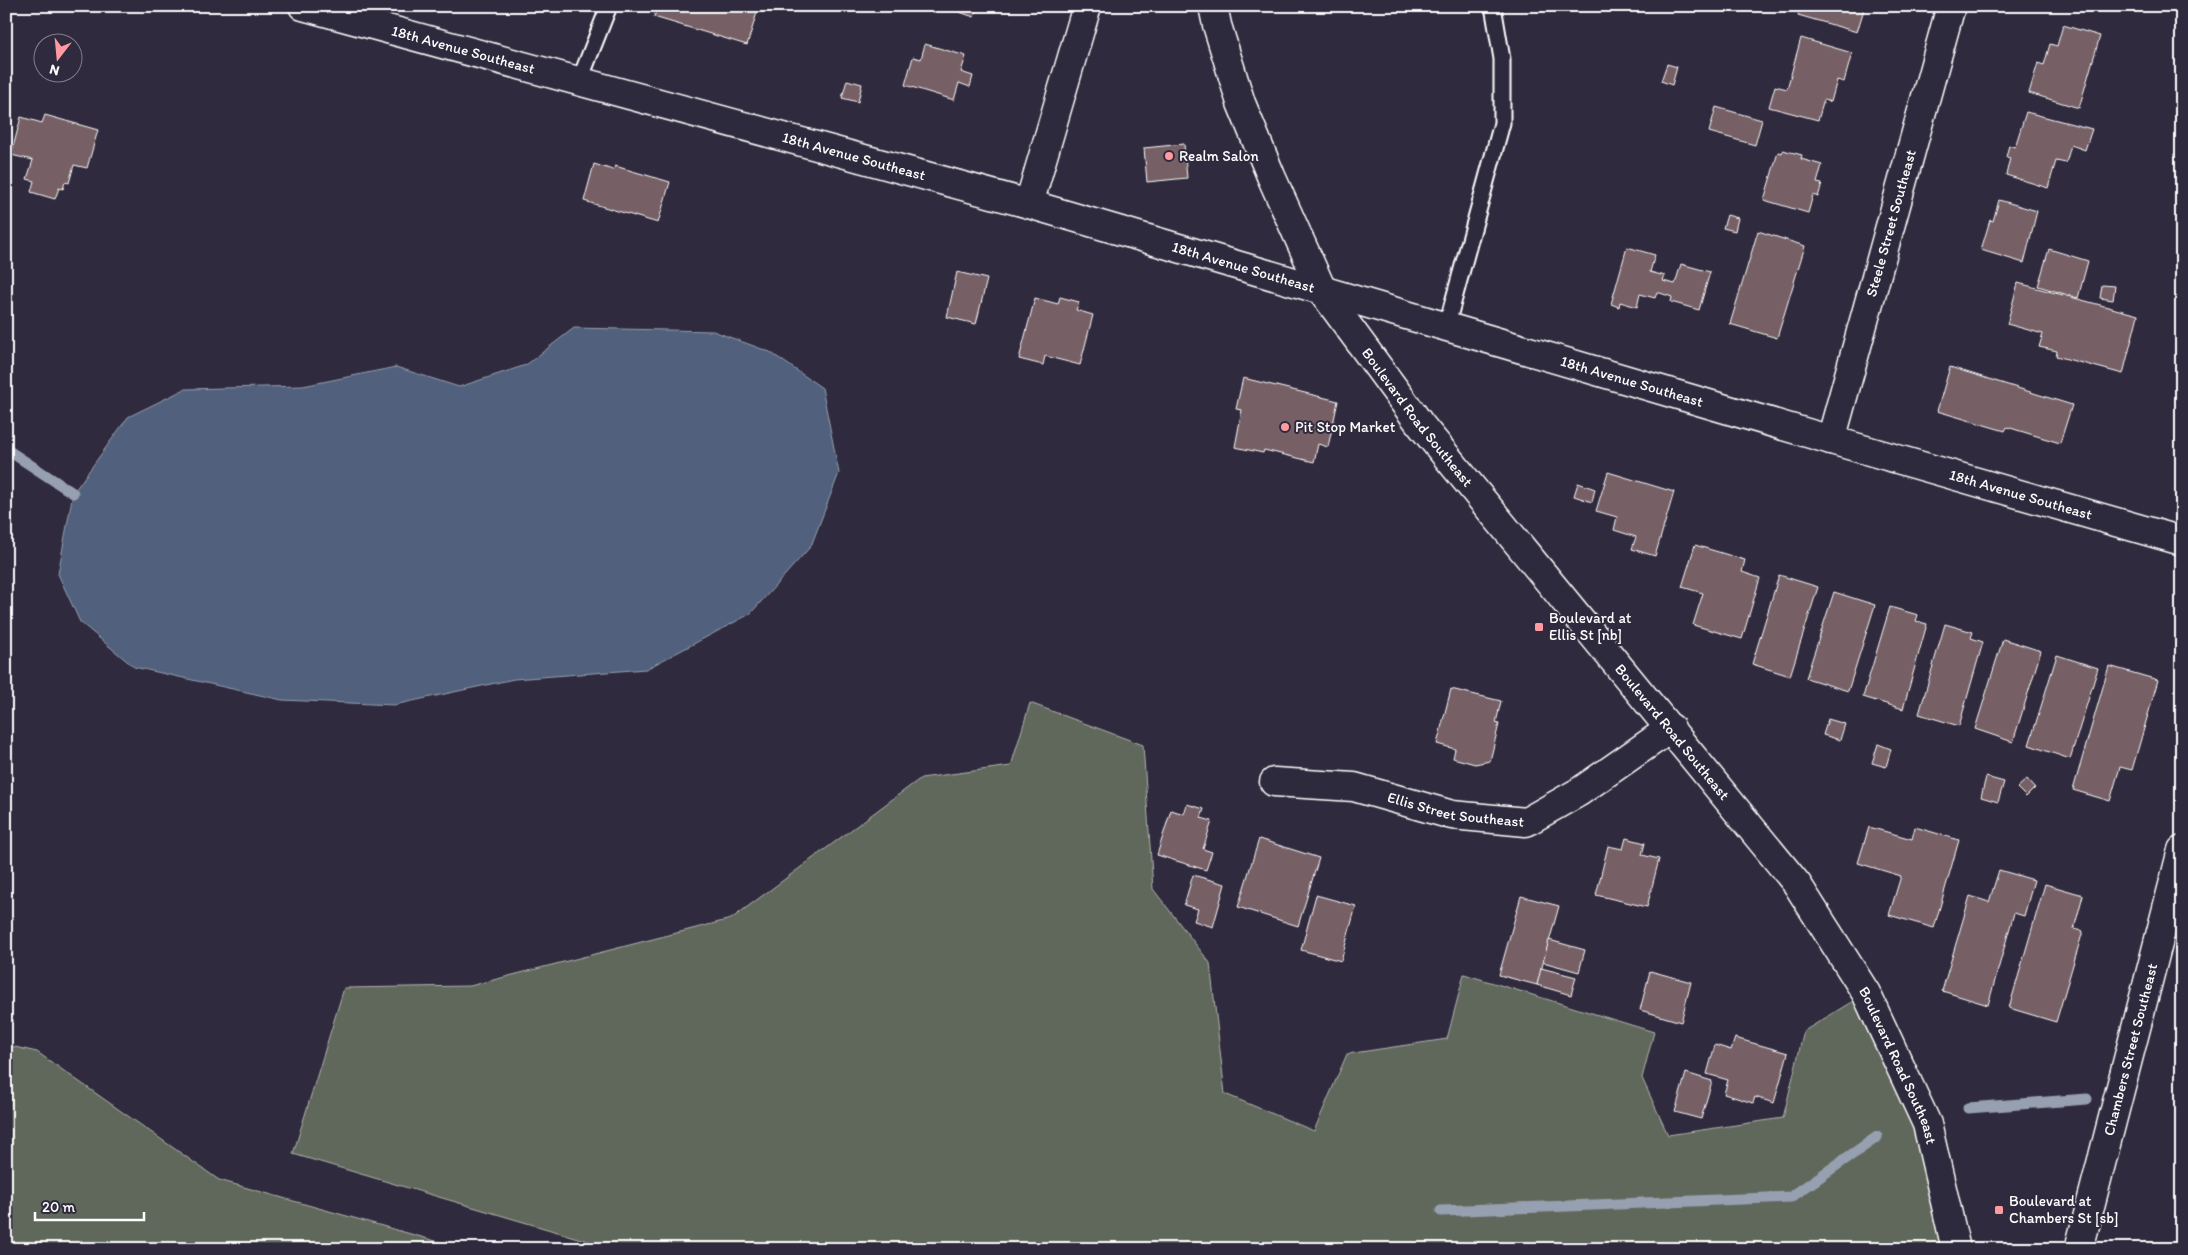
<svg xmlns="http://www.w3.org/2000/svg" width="2188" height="1255" viewBox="0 0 2188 1255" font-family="Itim,sans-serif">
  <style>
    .green { fill: #61685c; stroke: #b0b4ae }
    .water { fill: #51607b; stroke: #97a0b0 }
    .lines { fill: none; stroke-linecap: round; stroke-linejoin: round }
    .stream { stroke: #97a0b0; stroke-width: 11 }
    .building { fill: #766065; stroke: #fff }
    .service-casing { stroke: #fff; stroke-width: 19 }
    .minor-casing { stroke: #fff; stroke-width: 31 }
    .tertiary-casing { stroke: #fff; stroke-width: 31 }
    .service { stroke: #2f2a3d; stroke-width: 15 }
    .minor { stroke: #2f2a3d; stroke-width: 28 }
    .tertiary { stroke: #2f2a3d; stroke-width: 28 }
    .poi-dot { fill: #ff9aa2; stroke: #2f2a3d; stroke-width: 2 }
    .labels { text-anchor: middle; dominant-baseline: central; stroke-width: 4; stroke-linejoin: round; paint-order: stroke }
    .street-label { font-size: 15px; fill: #fff; stroke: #2f2a3d }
    .poi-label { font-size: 15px; fill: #fff; stroke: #2f2a3d; text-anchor: start }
  </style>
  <rect width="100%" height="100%" fill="#2f2a3d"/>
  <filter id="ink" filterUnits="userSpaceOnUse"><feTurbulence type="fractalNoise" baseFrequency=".02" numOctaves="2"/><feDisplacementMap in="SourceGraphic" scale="10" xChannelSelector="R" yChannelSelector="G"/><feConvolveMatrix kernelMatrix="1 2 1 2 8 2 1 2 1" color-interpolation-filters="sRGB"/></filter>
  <g filter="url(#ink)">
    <!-- green -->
    <g class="green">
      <path d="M 1030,703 L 1143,745 L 1153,889 L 1210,963 L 1225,1094 L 1314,1131 L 1347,1054 L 1447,1039 L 1464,974 L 1654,1032 L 1642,1078 L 1668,1135 L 1783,1118 L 1804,1031 L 1866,993 L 1927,1124 L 1956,1249 L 615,1249 L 293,1154 L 344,988 L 470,986 L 731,919 L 921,778 L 1011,766 Z"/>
      <path d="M 6,1045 L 37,1052 L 219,1180 L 464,1249 L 6,1249 Z"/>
    </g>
    <!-- water -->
    <path class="water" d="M 574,328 L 713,331 L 770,352 L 822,388 L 839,473 L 811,546 L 750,614 L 646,669 L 514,679 L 394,705 L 282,700 L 134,667 L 80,622 L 58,574 L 73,493 L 128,417 L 185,389 L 303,386 L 396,367 L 459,387 L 526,365 Z"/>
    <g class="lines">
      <!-- stream -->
      <g class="stream">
        <path d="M 6,449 L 73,493"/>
        <path d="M 1968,1108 L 2087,1099"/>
        <path d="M 1441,1211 L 1791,1197 L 1877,1137"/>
      </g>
    </g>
    <!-- building -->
    <g class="building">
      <path d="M 658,6 L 759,6 L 747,45 L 654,17 Z"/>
      <path d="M 942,6 L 978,6 L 974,17 Z"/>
      <path d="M 1800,6 L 1865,6 L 1857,32 L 1798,15 Z"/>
      <path d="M 2063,25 L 2100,36 L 2079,108 L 2029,93 L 2038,63 L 2044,65 L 2050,44 L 2057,46 Z"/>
      <path d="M 1801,38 L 1852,53 L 1844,82 L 1837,80 L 1831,102 L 1824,100 L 1818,120 L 1769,107 L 1775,86 L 1787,89 Z"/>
      <path d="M 925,44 L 966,56 L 961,72 L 973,76 L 970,87 L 959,83 L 954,100 L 905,85 L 913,57 L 921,59 Z"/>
      <path d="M 1667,64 L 1677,67 L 1672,85 L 1661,81 Z"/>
      <path d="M 847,80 L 862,84 L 858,102 L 842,98 Z"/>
      <path d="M 1716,107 L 1762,120 L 1755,145 L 1709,132 Z"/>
      <path d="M 2026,112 L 2092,129 L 2085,150 L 2071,145 L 2066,163 L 2056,161 L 2048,188 L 2006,175 L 2010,158 L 2006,157 L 2009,145 L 2015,147 Z"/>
      <path d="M 45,115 L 98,130 L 87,168 L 74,165 L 69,183 L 65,182 L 63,189 L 59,188 L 55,199 L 31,192 L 34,181 L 27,179 L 33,160 L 11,155 L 21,117 L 42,123 Z"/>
      <path d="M 1184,144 L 1187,178 L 1147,182 L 1144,148 Z"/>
      <path d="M 1783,150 L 1802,155 L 1801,159 L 1822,165 L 1817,183 L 1822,184 L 1818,197 L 1813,195 L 1808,213 L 1764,200 L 1778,152 L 1782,153 Z"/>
      <path d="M 2180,160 L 2182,160 L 2182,180 L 2175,179 Z"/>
      <path d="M 594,164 L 613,170 L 615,166 L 670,182 L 658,223 L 584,201 Z"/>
      <path d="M 1999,200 L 2037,211 L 2024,263 L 1981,250 L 1990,220 L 1993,221 Z"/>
      <path d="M 1727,215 L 1738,218 L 1735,231 L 1723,228 Z"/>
      <path d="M 1758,231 L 1805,246 L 1777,338 L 1730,324 Z"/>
      <path d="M 1627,247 L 1655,255 L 1650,272 L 1665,276 L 1663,281 L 1675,284 L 1681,264 L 1710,272 L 1699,310 L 1671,302 L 1672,297 L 1657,292 L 1655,298 L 1640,294 L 1637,307 L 1620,302 L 1619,307 L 1611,304 Z"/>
      <path d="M 2049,249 L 2088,261 L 2078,298 L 2038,286 Z"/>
      <path d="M 957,272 L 987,279 L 976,324 L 947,317 Z"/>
      <path d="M 2018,283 L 2138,315 L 2123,374 L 2056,356 L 2057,351 L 2039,347 L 2043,334 L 2007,324 Z"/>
      <path d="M 2102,285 L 2115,286 L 2113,300 L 2100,298 Z"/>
      <path d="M 1060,297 L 1079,302 L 1076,310 L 1093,315 L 1080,365 L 1045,356 L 1043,365 L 1019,359 L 1035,298 L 1058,304 Z"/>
      <path d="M 1950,367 L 2072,405 L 2060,443 L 2007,427 L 2005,431 L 1937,411 Z"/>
      <path d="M 1243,378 L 1338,401 L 1328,447 L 1318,444 L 1314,462 L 1264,450 L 1263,453 L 1235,447 L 1242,410 L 1236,409 Z"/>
      <path d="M 1608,472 L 1674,492 L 1655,556 L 1632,549 L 1636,537 L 1614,530 L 1617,517 L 1596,511 Z"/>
      <path d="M 1578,483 L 1595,489 L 1592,502 L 1574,496 Z"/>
      <path d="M 1695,545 L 1745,560 L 1742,572 L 1760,578 L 1742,639 L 1693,625 L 1703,593 L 1682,587 Z"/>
      <path d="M 1779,575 L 1818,587 L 1790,676 L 1752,664 Z"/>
      <path d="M 1834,592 L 1875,605 L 1848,691 L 1806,678 Z"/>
      <path d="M 1890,607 L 1918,615 L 1916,621 L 1927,624 L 1903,709 L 1863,697 Z"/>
      <path d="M 1945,624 L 1973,632 L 1971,638 L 1983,642 L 1959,726 L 1919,714 Z"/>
      <path d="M 2003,639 L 2041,651 L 2013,742 L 1975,729 Z"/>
      <path d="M 2057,655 L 2098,668 L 2070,759 L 2029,745 Z"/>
      <path d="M 2109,666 L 2158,680 L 2132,770 L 2120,767 L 2110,801 L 2073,790 Z"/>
      <path d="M 1451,689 L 1501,701 L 1496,723 L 1499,724 L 1490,761 L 1475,764 L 1453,758 L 1455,749 L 1437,744 Z"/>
      <path d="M 1828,719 L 1845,724 L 1840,740 L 1823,735 Z"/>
      <path d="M 1878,744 L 1891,749 L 1886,767 L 1872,763 Z"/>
      <path d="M 1986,777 L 2004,782 L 1998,802 L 1981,797 Z"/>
      <path d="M 2027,779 L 2035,788 L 2026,797 L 2017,788 Z"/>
      <path d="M 1187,804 L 1204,809 L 1201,818 L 1212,821 L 1203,849 L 1212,852 L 1206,870 L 1157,855 L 1171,810 L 1184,814 Z"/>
      <path d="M 1869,827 L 1912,839 L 1915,827 L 1959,840 L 1934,928 L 1889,915 L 1901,876 L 1858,863 Z"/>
      <path d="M 1626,838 L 1645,843 L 1642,855 L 1659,859 L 1647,907 L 1596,895 L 1608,846 L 1623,849 Z"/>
      <path d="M 1259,839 L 1319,858 L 1298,926 L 1238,907 Z"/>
      <path d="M 1999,870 L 2034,880 L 2024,916 L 2014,913 L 1988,1005 L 1942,991 L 1970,896 L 1989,902 Z"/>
      <path d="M 1193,875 L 1225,884 L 1213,927 L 1194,921 L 1198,909 L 1184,905 Z"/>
      <path d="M 2045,884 L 2083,895 L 2074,929 L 2083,931 L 2056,1022 L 2009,1008 Z"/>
      <path d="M 1316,895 L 1356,906 L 1341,961 L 1301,950 Z"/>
      <path d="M 1521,896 L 1559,906 L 1537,985 L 1499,975 Z"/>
      <path d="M 1549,940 L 1585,950 L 1579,972 L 1543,962 Z"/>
      <path d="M 1541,968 L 1576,977 L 1571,995 L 1537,985 Z"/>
      <path d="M 1650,971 L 1691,982 L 1681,1022 L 1640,1010 Z"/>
      <path d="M 1735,1038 L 1788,1053 L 1774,1103 L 1755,1097 L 1753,1103 L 1724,1094 L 1728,1080 L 1707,1074 L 1715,1045 L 1731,1050 Z"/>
      <path d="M 1686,1073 L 1712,1081 L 1701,1119 L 1675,1112 Z"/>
    </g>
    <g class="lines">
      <defs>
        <g id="service">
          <path d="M 579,82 L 609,6"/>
          <path d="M 1446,328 L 1502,123 L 1502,59 L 1493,6"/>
        </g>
        <g id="minor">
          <path d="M 1029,204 L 1087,6"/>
          <path id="s1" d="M 1831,440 L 1951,6"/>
          <path id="s2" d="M 1274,782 L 1354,787 L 1452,815 L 1526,822 L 1579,792 L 1671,728"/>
          <path id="s3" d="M 2079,1249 L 2182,850"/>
        </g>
        <g id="tertiary">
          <path id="s4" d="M 303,6 L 1029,204 L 1831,440 L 2182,541"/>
          <path id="s5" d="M 1213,6 L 1217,25 L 1241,103 L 1271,176 L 1323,292 L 1420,424 L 1797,884 L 1866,993 L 1927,1124 L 1956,1249"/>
        </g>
      </defs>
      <!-- service casing -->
      <use href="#service" class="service-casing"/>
      <!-- minor casing -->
      <use href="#minor" class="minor-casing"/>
      <!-- tertiary casing -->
      <use href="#tertiary" class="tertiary-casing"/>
      <!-- service -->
      <use href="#service" class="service"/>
      <!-- minor -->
      <use href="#minor" class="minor"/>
      <!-- tertiary -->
      <use href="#tertiary" class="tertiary"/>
    </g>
  </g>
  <!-- markers -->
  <g class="poi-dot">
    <circle cx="1169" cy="156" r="5"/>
    <circle cx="1285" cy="427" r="5"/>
    <rect x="1534" y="622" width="10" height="10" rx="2.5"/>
    <rect x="1994" y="1205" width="10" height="10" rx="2.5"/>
  </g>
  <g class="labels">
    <!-- street labels -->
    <g class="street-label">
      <text stroke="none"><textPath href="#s4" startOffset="166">18th Avenue Southeast</textPath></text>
      <text stroke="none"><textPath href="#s4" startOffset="571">18th Avenue Southeast</textPath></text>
      <text stroke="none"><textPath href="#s1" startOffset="225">Steele Street Southeast</textPath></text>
      <text stroke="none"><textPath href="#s4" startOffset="976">18th Avenue Southeast</textPath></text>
      <text stroke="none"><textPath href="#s4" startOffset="1381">18th Avenue Southeast</textPath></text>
      <text stroke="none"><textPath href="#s5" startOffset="464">Boulevard Road Southeast</textPath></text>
      <text stroke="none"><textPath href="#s4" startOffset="1786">18th Avenue Southeast</textPath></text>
      <text stroke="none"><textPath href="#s5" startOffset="869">Boulevard Road Southeast</textPath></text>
      <text stroke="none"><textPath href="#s2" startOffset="185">Ellis Street Southeast</textPath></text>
      <text stroke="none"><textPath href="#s3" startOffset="206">Chambers Street Southeast</textPath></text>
      <text stroke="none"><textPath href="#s5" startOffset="1274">Boulevard Road Southeast</textPath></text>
    </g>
    <!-- poi labels -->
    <g class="poi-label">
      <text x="1179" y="156">Realm Salon</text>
      <text x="1295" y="427">Pit Stop Market</text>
      <text x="1549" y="618">Boulevard at<tspan x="1549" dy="17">Ellis St [nb]</tspan></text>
      <text x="2009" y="1201">Boulevard at<tspan x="2009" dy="17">Chambers St [sb]</tspan></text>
    </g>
  </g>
  <!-- margin -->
  <rect width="2188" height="1255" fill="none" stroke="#2f2a3d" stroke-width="25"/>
  <rect x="12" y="12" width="2163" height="1230" fill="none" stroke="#fff" stroke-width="2" filter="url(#ink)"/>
  <!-- north arrow -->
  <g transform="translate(58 58) rotate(196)"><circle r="24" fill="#2f2a3d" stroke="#827f8b"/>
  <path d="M0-4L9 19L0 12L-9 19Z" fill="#ff9aa2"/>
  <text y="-8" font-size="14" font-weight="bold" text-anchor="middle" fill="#ffffff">N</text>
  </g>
  <!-- scale -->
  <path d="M35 1212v8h109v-8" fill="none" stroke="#ffffff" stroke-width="2.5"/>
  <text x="42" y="1212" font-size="15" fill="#ffffff" stroke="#2f2a3d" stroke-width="4" paint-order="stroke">20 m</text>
</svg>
